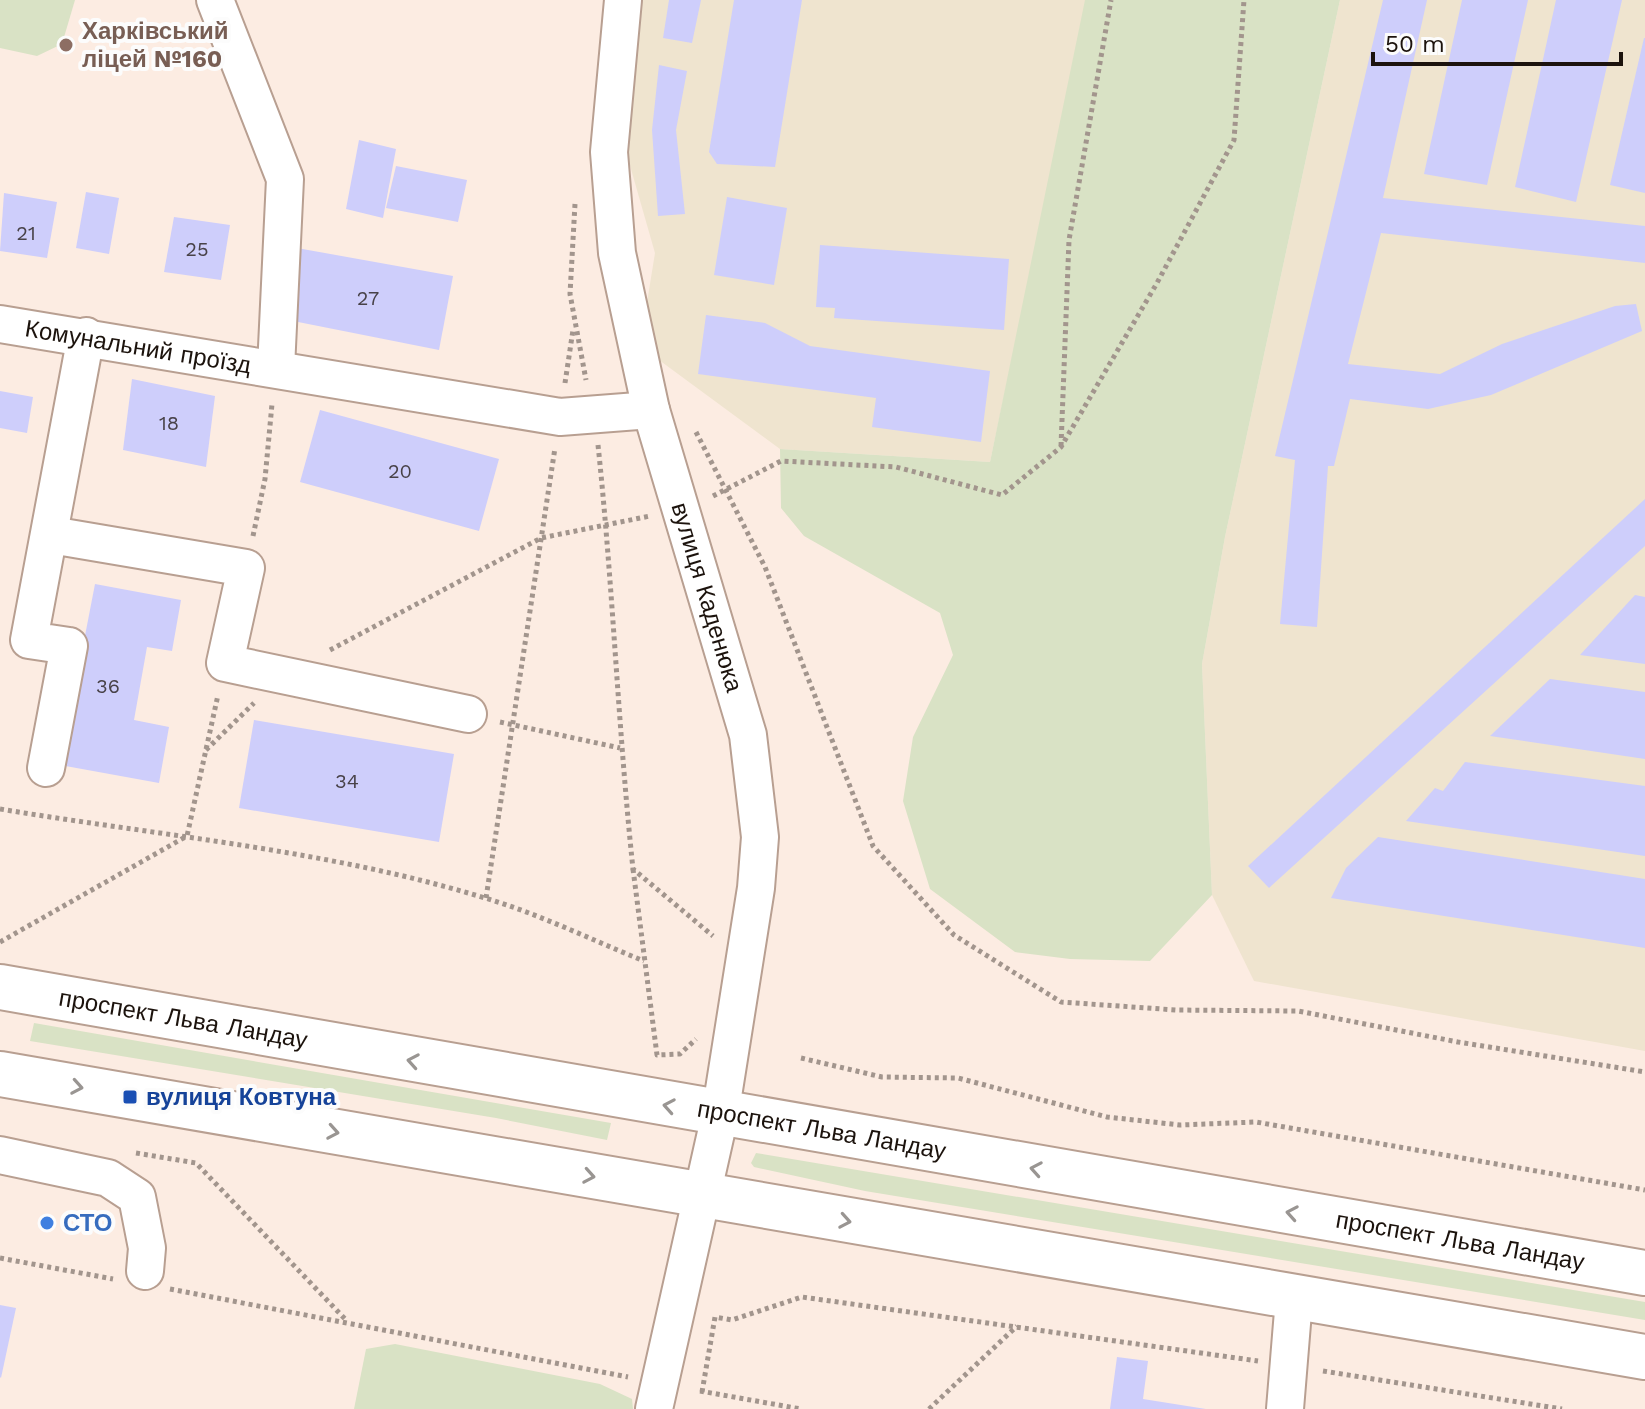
<svg xmlns="http://www.w3.org/2000/svg" width="1645" height="1409" viewBox="0 0 1645 1409" font-family="'Work Sans',sans-serif">
  <style>
    .industrial { fill: #efe4cf }
    .green { fill: #d9e2c5 }
    .building { fill: #cecefb }
    .lines { fill: none; stroke-linecap: round; stroke-linejoin: round }
    .minor-casing { stroke: #b89f91; stroke-width: 40 }
    .major-casing { stroke: #b89f91; stroke-width: 48 }
    .path { stroke: #a2958d; stroke-width: 5; stroke-dasharray: 4 4; stroke-linecap: butt }
    .minor { stroke: #fff; stroke-width: 36 }
    .major { stroke: #fff; stroke-width: 44 }
    .oneway { stroke: #999592 }
    .education-dot { fill: #8d6e63; stroke: #fcfcfc; stroke-width: 3 }
    .transit-dot { fill: #1a4fb4; stroke: #fcfcfc; stroke-width: 3 }
    .shop-dot { fill: #3f7fe0; stroke: #fcfcfc; stroke-width: 3 }
    .labels { text-anchor: middle; dominant-baseline: central; stroke-width: 8; stroke-linejoin: round; paint-order: stroke }
    .number-label { font-size: 20px; fill: #484248 }
    .education-label { font-size: 24px; font-weight: bold; fill: #785e54; stroke: #fcfcfc; text-anchor: start }
    .street-label { font-size: 24px; fill: #1c130d; stroke: #fcfcfc }
    .transit-label { font-size: 24px; font-weight: bold; fill: #164399; stroke: #fcfcfc; text-anchor: start }
    .shop-label { font-size: 24px; font-weight: bold; fill: #366cbe; stroke: #fcfcfc; text-anchor: start }
  </style>
  <rect width="100%" height="100%" fill="#fcece2"/>
  <!-- industrial -->
  <g class="industrial">
    <path d="M 636,0 L 1088,0 L 990,462 L 780,449 L 640,346 L 655,253 L 615,113 Z"/>
    <path d="M 1340,0 L 1645,0 L 1645,1051 L 1254,981 L 1212,895 L 1202,664 L 1225,537 Z"/>
  </g>
  <!-- green -->
  <g class="green">
    <path d="M 0,0 L 75,0 L 62,44 L 37,56 L 0,48 Z"/>
    <path d="M 1085,0 L 1340,0 L 1225,537 L 1202,664 L 1212,895 L 1150,961 L 1070,959 L 1015,952 L 930,889 L 903,801 L 913,737 L 953,655 L 940,613 L 804,536 L 781,508 L 780,449 L 990,462 Z"/>
    <path d="M 34,1023 L 611,1123 L 607,1140 L 496,1118 L 30,1041 Z"/>
    <path d="M 756,1153 L 1645,1302 L 1645,1320 L 865,1191 L 754,1167 L 751,1163 Z"/>
    <path d="M 395,1344 L 600,1384 L 632,1399 L 633,1409 L 354,1409 L 366,1349 Z"/>
  </g>
  <!-- building -->
  <g class="building">
    <path d="M 669,0 L 701,0 L 692,43 L 663,38 Z"/>
    <path d="M 734,0 L 802,0 L 775,167 L 717,164 L 709,152 Z"/>
    <path d="M 1383,0 L 1427,0 L 1383,198 L 1645,226 L 1645,263 L 1381,233 L 1348,364 L 1440,374 L 1502,344 L 1615,306 L 1636,304 L 1642,331 L 1491,395 L 1428,409 L 1350,399 L 1334,466 L 1328,466 L 1317,627 L 1280,624 L 1295,460 L 1275,456 Z"/>
    <path d="M 1462,0 L 1528,0 L 1487,185 L 1424,174 Z"/>
    <path d="M 1556,0 L 1622,0 L 1576,202 L 1515,187 Z"/>
    <path d="M 1644,38 L 1645,38 L 1645,193 L 1610,185 Z"/>
    <path d="M 659,65 L 687,71 L 676,130 L 685,214 L 658,216 L 652,130 Z"/>
    <path d="M 359,140 L 396,149 L 383,218 L 346,209 Z"/>
    <path d="M 396,166 L 467,180 L 458,222 L 386,208 Z"/>
    <path d="M 86,192 L 119,198 L 109,254 L 76,248 Z"/>
    <path d="M 4,193 L 57,202 L 47,258 L 0,251 Z"/>
    <path d="M 727,197 L 787,208 L 774,285 L 714,275 Z"/>
    <path d="M 174,217 L 230,225 L 221,280 L 164,272 Z"/>
    <path d="M 820,245 L 1009,259 L 1004,330 L 834,318 L 835,308 L 816,307 Z"/>
    <path d="M 297,248 L 453,276 L 439,350 L 283,319 Z"/>
    <path d="M 706,315 L 765,323 L 810,346 L 990,371 L 981,442 L 872,427 L 876,398 L 698,374 Z"/>
    <path d="M 132,379 L 215,396 L 206,467 L 123,450 Z"/>
    <path d="M 0,391 L 33,397 L 27,433 L 0,428 Z"/>
    <path d="M 320,410 L 499,459 L 479,531 L 300,482 Z"/>
    <path d="M 1645,499 L 1645,546 L 1269,888 L 1248,866 Z"/>
    <path d="M 95,584 L 181,600 L 172,651 L 147,647 L 134,720 L 169,727 L 159,783 L 60,765 Z"/>
    <path d="M 1635,595 L 1645,597 L 1645,664 L 1580,655 Z"/>
    <path d="M 1550,679 L 1645,692 L 1645,759 L 1490,736 Z"/>
    <path d="M 254,720 L 454,754 L 439,842 L 239,808 Z"/>
    <path d="M 1465,762 L 1645,786 L 1645,856 L 1406,821 L 1435,788 L 1443,791 Z"/>
    <path d="M 1378,837 L 1645,879 L 1645,948 L 1331,898 L 1346,868 Z"/>
    <path d="M 0,1305 L 16,1308 L 1,1378 L 0,1377 Z"/>
    <path d="M 1117,1357 L 1148,1361 L 1143,1399 L 1206,1409 L 1110,1409 Z"/>
  </g>
  <g class="lines">
    <defs>
      <g id="minor">
        <path d="M 215,0 L 285,179 L 276,368"/>
        <path id="s1" d="M 623,0 L 609,152 L 617,253 L 651,410 L 748,735 L 760,837 L 756,888 L 720,1115 L 654,1409"/>
        <path id="s2" d="M 0,324 L 560,417 L 651,410"/>
        <path d="M 51,535 L 246,568 L 225,663 L 468,714"/>
        <path d="M 46,768 L 69,646 L 29,640 L 86,336"/>
        <path d="M 0,1155 L 108,1178 L 137,1197 L 147,1248 L 145,1271"/>
        <path d="M 1285,1409 L 1294,1299"/>
      </g>
      <g id="major">
        <path id="s3" d="M 0,987 L 1645,1273"/>
        <path d="M 0,1074 L 1645,1357"/>
      </g>
    </defs>
    <!-- minor casing -->
    <use href="#minor" class="minor-casing"/>
    <!-- major casing -->
    <use href="#major" class="major-casing"/>
    <!-- path -->
    <g class="path">
      <path d="M 575,204 L 570,294 L 586,380"/>
      <path d="M 565,383 L 573,330"/>
      <path d="M 696,432 L 765,567 L 873,846 L 954,935 L 1061,1002 L 1176,1010 L 1298,1011 L 1458,1042 L 1645,1072"/>
      <path d="M 598,445 C 613,586 618,728 633,869 L 713,936"/>
      <path d="M 1061,446 L 1069,240 L 1111,0"/>
      <path d="M 713,496 L 781,461 L 896,467 L 1002,495 L 1061,447 L 1157,283 L 1234,140 L 1244,0"/>
      <path d="M 253,536 L 265,479 L 272,404"/>
      <path d="M 330,650 L 541,538 L 650,516"/>
      <path d="M 500,722 L 620,748"/>
      <path d="M 206,750 L 254,703"/>
      <path d="M 0,809 C 162,836 328,850 485,898 C 539,914 592,940 644,961"/>
      <path d="M 633,869 L 657,1055 L 680,1054 L 696,1039"/>
      <path d="M 486,898 L 555,448"/>
      <path d="M 0,942 L 187,836 L 218,695"/>
      <path d="M 801,1058 L 882,1077 L 958,1078 L 1107,1117 L 1180,1125 L 1256,1122 L 1645,1190"/>
      <path d="M 136,1153 L 196,1163 L 346,1320"/>
      <path d="M 0,1258 L 113,1279"/>
      <path d="M 170,1289 L 628,1377"/>
      <path d="M 1323,1371 L 1562,1409"/>
      <path d="M 700,1391 L 801,1409"/>
      <path d="M 702,1392 L 715,1317 L 732,1320 L 802,1297 L 1258,1361"/>
      <path d="M 929,1409 L 1017,1326"/>
    </g>
    <!-- minor -->
    <use href="#minor" class="minor"/>
    <!-- major -->
    <use href="#major" class="major"/>
  </g>
  <!-- one-way arrows -->
  <defs><path id="oneway-chevron" d="M-2-3.5L2.5 0L-2 3.5" fill="none" stroke-width="1.6" stroke-linecap="round" stroke-linejoin="round" transform="scale(2)"/></defs>
  <g class="oneway">
    <use href="#oneway-chevron" transform="translate(413 1061) rotate(-170)"/>
    <use href="#oneway-chevron" transform="translate(77 1087) rotate(10)"/>
    <use href="#oneway-chevron" transform="translate(669 1106) rotate(-170)"/>
    <use href="#oneway-chevron" transform="translate(333 1132) rotate(10)"/>
    <use href="#oneway-chevron" transform="translate(1036 1169) rotate(-170)"/>
    <use href="#oneway-chevron" transform="translate(589 1176) rotate(10)"/>
    <use href="#oneway-chevron" transform="translate(1292 1213) rotate(-170)"/>
    <use href="#oneway-chevron" transform="translate(845 1221) rotate(10)"/>
  </g>
  <!-- markers -->
  <circle class="education-dot" cx="66" cy="45" r="8"/>
  <rect class="transit-dot" x="122" y="1089" width="16" height="16" rx="4"/>
  <circle class="shop-dot" cx="47" cy="1223" r="8"/>
  <g class="labels">
    <!-- number labels -->
    <g class="number-label">
      <text x="26" y="233">21</text>
      <text x="197" y="249">25</text>
      <text x="368" y="298">27</text>
      <text x="169" y="423">18</text>
      <text x="400" y="471">20</text>
      <text x="108" y="686">36</text>
      <text x="347" y="781">34</text>
    </g>
    <!-- education labels -->
    <g class="education-label">
      <text x="82" y="31">Харківський<tspan x="82" dy="28">ліцей №160</tspan></text>
    </g>
    <!-- street labels -->
    <g class="street-label">
      <text stroke="none"><textPath href="#s2" startOffset="140">Комунальний проїзд</textPath></text>
      <text stroke="none"><textPath href="#s1" startOffset="610">вулиця Каденюка</textPath></text>
      <text stroke="none"><textPath href="#s3" startOffset="186">проспект Льва Ландау</textPath></text>
      <text stroke="none"><textPath href="#s3" startOffset="834">проспект Льва Ландау</textPath></text>
      <text stroke="none"><textPath href="#s3" startOffset="1482">проспект Льва Ландау</textPath></text>
    </g>
    <!-- transit labels -->
    <g class="transit-label">
      <text x="146" y="1097">вулиця Ковтуна</text>
    </g>
    <!-- shop labels -->
    <g class="shop-label">
      <text x="63" y="1223">СТО</text>
    </g>
  </g>
  <!-- scale -->
  <path d="M1373 52v12h248v-12" fill="none" stroke="#1c130d" stroke-width="4"/>
  <text x="1385" y="52" font-size="24" fill="#1c130d" stroke="#fcfcfc" stroke-width="6" paint-order="stroke">50 m</text>
</svg>
